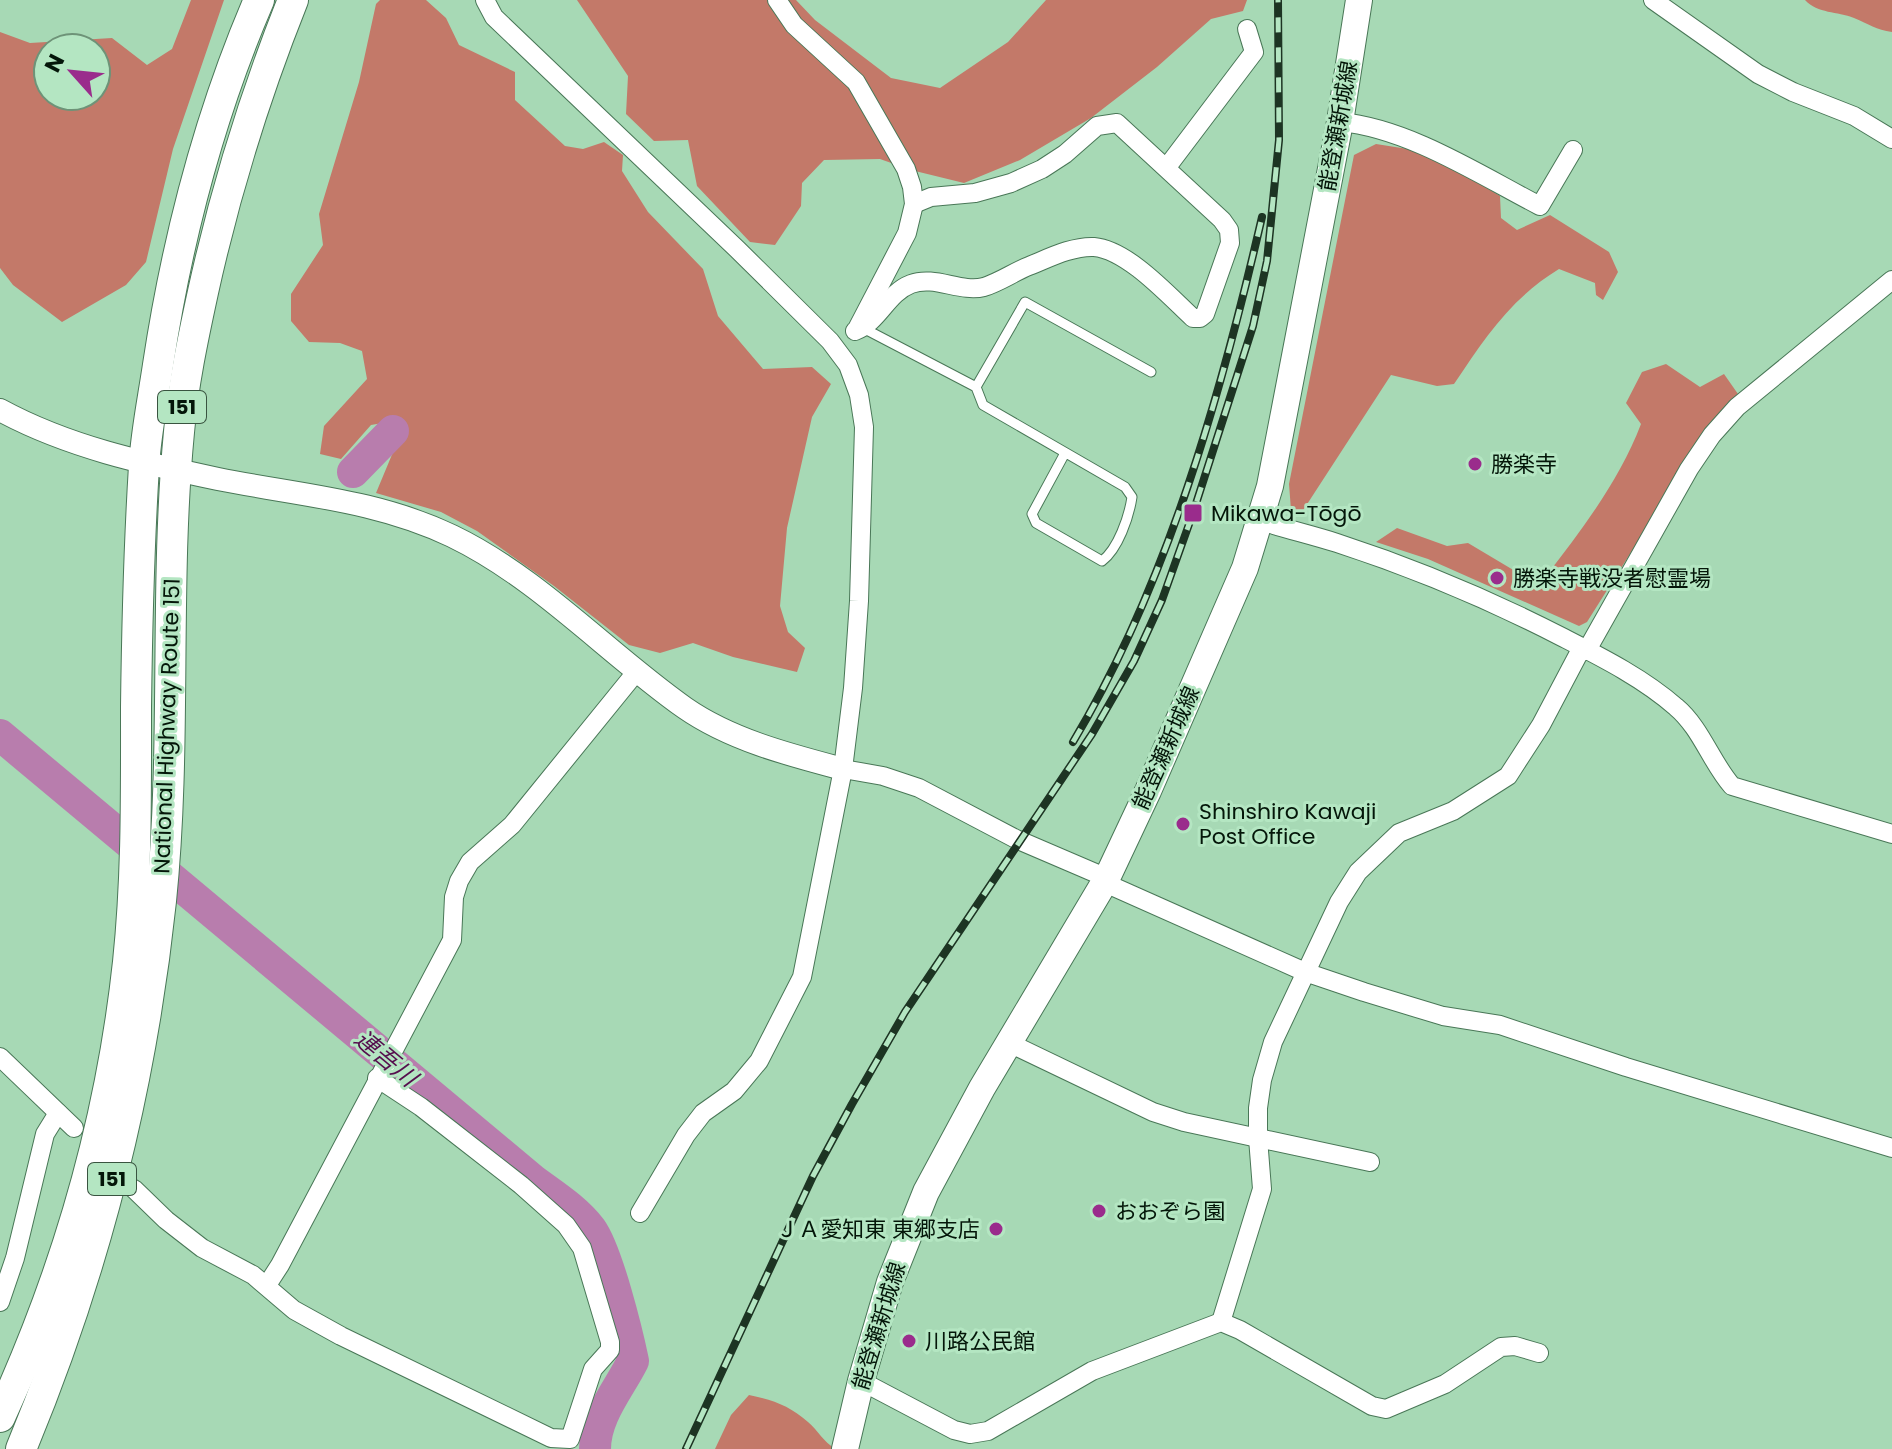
<svg xmlns="http://www.w3.org/2000/svg" width="1892" height="1449" viewBox="0 0 1892 1449" font-family="Poppins,'Noto Sans JP',sans-serif">
  <style>
    .forest { fill: #c37969; fill-rule: evenodd }
    .lines { fill: none; stroke-linecap: round; stroke-linejoin: round }
    .river { stroke: #b87dad; stroke-width: 32 }
    .service-casing { stroke: #497757; stroke-width: 11 }
    .minor-casing { stroke: #497757; stroke-width: 20 }
    .tertiary-casing { stroke: #497757; stroke-width: 24 }
    .secondary-casing { stroke: #497757; stroke-width: 28 }
    .trunk-casing { stroke: #497757; stroke-width: 32 }
    .service { stroke: #fff; stroke-width: 9 }
    .minor { stroke: #fff; stroke-width: 18 }
    .tertiary { stroke: #fff; stroke-width: 22 }
    .secondary { stroke: #fff; stroke-width: 26 }
    .trunk { stroke: #fff; stroke-width: 30 }
    .rail-casing { stroke: #1d3423; stroke-width: 8 }
    .rail { stroke: #b4e6c2; stroke-width: 5; stroke-dasharray: 15; stroke-linecap: butt }
    .poi-dot { fill: #9a2c8c; stroke: #b4e6c2; stroke-width: 3 }
    .labels { text-anchor: middle; dominant-baseline: central; stroke-width: 6; stroke-linejoin: round; paint-order: stroke }
    .shield { fill: #b4e6c2; stroke: #395440; stroke-width: 2 }
    .shield-label { font-size: 20px; font-weight: bold; fill: #041609 }
    .street-label { font-size: 22px; fill: #041609; stroke: #b4e6c2 }
    .poi-label { font-size: 22px; fill: #041609; stroke: #b4e6c2; text-anchor: start }
    .water-label { font-size: 24px; font-style: italic; fill: #560e4e; stroke: #b4e6c2 }
  </style>
  <rect width="100%" height="100%" fill="#a7d9b5"/>
  <!-- forest -->
  <g class="forest">
    <path d="M 191,0 L 224,0 L 173,149 L 146,262 L 126,285 L 62,322 L 13,285 L 0,268 L 0,32 L 30,43 L 112,38 L 147,65 L 172,49 ZM 48,48 L 96,48 L 96,96 L 48,96 Z"/>
    <path d="M 380,0 L 426,0 L 446,18 L 459,45 L 515,72 L 515,100 L 565,146 L 583,149 L 604,142 L 623,155 L 622,171 L 648,212 L 703,269 L 718,316 L 763,369 L 812,367 L 831,384 L 812,417 L 787,528 L 780,606 L 788,632 L 805,648 L 797,672 L 733,657 L 693,643 L 660,653 L 629,645 L 554,586 L 477,531 L 441,512 L 376,493 L 396,445 L 394,421 L 371,425 L 341,459 L 320,454 L 324,426 L 367,379 L 362,351 L 340,343 L 309,342 L 291,321 L 291,294 L 323,245 L 319,214 L 359,82 L 376,4 Z"/>
    <path d="M 577,0 L 796,0 L 815,20 L 891,78 L 940,88 L 1008,42 L 1046,0 L 1247,0 L 1243,11 L 1211,19 L 1157,67 L 1091,118 L 1020,160 L 964,183 L 911,170 L 880,159 L 824,160 L 802,183 L 801,206 L 775,245 L 750,242 L 697,186 L 688,140 L 654,141 L 626,114 L 628,76 Z"/>
    <path d="M 1805,0 L 1892,0 L 1892,32 C 1876,30 1869,24 1854,18 C 1837,11 1818,14 1805,0 Z"/>
    <path d="M 1376,144 L 1427,152 L 1500,196 L 1501,218 L 1517,230 L 1550,215 L 1609,252 L 1618,272 L 1603,300 L 1596,295 L 1595,283 L 1559,269 C 1510,299 1485,338 1454,384 L 1437,386 L 1391,375 L 1302,512 L 1291,510 L 1289,484 L 1354,155 Z"/>
    <path d="M 1666,364 L 1700,387 L 1724,374 L 1738,394 L 1708,430 L 1587,622 L 1579,626 L 1428,559 L 1376,542 L 1397,528 L 1447,546 L 1468,543 L 1515,571 L 1546,576 C 1582,530 1620,479 1641,424 L 1626,403 L 1642,372 Z"/>
    <path d="M 749,1395 C 773,1400 790,1406 808,1422 C 819,1431 822,1441 836,1449 L 715,1449 L 731,1415 Z"/>
  </g>
  <g class="lines">
    <!-- river -->
    <g class="river">
      <path d="M 353,472 L 393,431"/>
      <path d="M 0,735 L 533,1180 C 553,1195 576,1209 591,1229 C 607,1251 627,1332 633,1361 C 619,1389 595,1416 595,1449"/>
    </g>
    <defs>
      <g id="service">
        <path d="M 863,328 L 976,387 L 983,405 L 1125,487 L 1132,497 C 1129,517 1118,549 1102,561 L 1036,523 L 1032,514 L 1065,453"/>
        <path d="M 976,387 L 1025,302 L 1151,372"/>
      </g>
      <g id="minor">
        <path d="M 485,0 L 494,17 L 737,249 L 830,341 L 848,365 L 859,395 L 864,427 L 859,601 L 853,688 L 843,769 L 802,977 L 759,1061 L 734,1091 L 703,1113 L 686,1135 L 640,1213"/>
        <path d="M 777,0 L 794,25 L 856,82 L 906,169 L 912,187 L 914,204 L 907,233 L 858,327"/>
        <path d="M 1653,0 L 1758,74 L 1793,92 L 1854,116 L 1892,139"/>
        <path d="M 1340,122 C 1408,128 1480,175 1540,206 L 1573,150"/>
        <path d="M 1167,167 L 1254,52 L 1247,29"/>
        <path d="M 855,331 C 879,322 887,293 911,284 C 935,275 960,293 984,287 C 1000,282 1014,272 1029,266 C 1049,258 1072,246 1094,247 C 1128,250 1169,296 1193,318 L 1200,318 L 1205,314 L 1230,243 L 1229,230 L 1222,220 L 1117,123 L 1097,126 L 1065,154 L 1042,169 L 1011,183 L 975,193 L 931,197 L 914,204"/>
        <path d="M 1261,521 C 1286,529 1312,535 1337,543 C 1414,568 1490,600 1562,637 C 1601,657 1643,678 1676,707 C 1701,728 1711,762 1732,786 L 1892,834"/>
        <path d="M 843,769 L 883,776 L 919,788 L 1016,839 L 1107,878 L 1114,887 L 1305,972 L 1364,992 L 1443,1016 L 1500,1025 L 1626,1067 L 1892,1148"/>
        <path d="M 1009,1043 L 1153,1112 L 1184,1122 L 1370,1162"/>
        <path d="M 0,1057 L 74,1128"/>
        <path d="M 134,1189 L 166,1220 L 202,1248 L 253,1275 L 294,1310 L 341,1336 L 551,1438 L 570,1439 L 593,1369 L 610,1350 L 610,1342 L 582,1248 L 566,1225 L 521,1185 L 421,1107 L 377,1078"/>
        <path d="M 267,1285 L 280,1265 L 452,940 L 454,897 L 459,881 L 470,862 L 512,825 L 637,671"/>
        <path d="M 0,1302 L 15,1258 L 45,1134 L 58,1113"/>
        <path d="M 1221,1322 L 1262,1189 L 1258,1138 L 1258,1108 L 1262,1080 L 1273,1042 L 1339,902 L 1358,872 L 1399,833 L 1453,811 L 1508,776 L 1541,725 L 1579,653 L 1587,650 L 1689,469 L 1712,435 L 1737,407 L 1892,280"/>
        <path d="M 861,1381 L 954,1430 L 970,1434 L 988,1431 L 1092,1371 L 1221,1322 L 1240,1330 L 1372,1406 L 1386,1409 L 1445,1384 L 1501,1347 L 1515,1346 L 1539,1353"/>
      </g>
      <path id="tertiary" d="M 0,410 C 68,447 143,463 218,479 C 298,495 377,500 452,536 C 539,578 607,653 685,708 C 731,740 790,755 843,769"/>
      <path id="secondary" d="M 845,1449 L 861,1381 L 890,1282 L 926,1192 L 982,1088 L 1107,878 L 1148,791 L 1245,568 L 1270,486 L 1340,122 L 1359,0"/>
      <g id="trunk">
        <path d="M 0,1417 C 66,1274 111,1120 128,962 C 137,877 136,793 136,707 C 137,627 139,546 144,466 C 146,432 153,399 158,365 C 177,240 209,116 259,0"/>
        <path d="M 21,1449 C 94,1274 141,1090 161,901 C 177,745 164,588 179,432 C 183,385 193,338 203,292 C 225,192 255,95 293,0"/>
      </g>
    </defs>
    <!-- service casing -->
    <use href="#service" class="service-casing"/>
    <!-- minor casing -->
    <use href="#minor" class="minor-casing"/>
    <!-- tertiary casing -->
    <use href="#tertiary" class="tertiary-casing"/>
    <!-- secondary casing -->
    <use href="#secondary" class="secondary-casing"/>
    <!-- trunk casing -->
    <use href="#trunk" class="trunk-casing"/>
    <!-- service -->
    <use href="#service" class="service"/>
    <!-- minor -->
    <use href="#minor" class="minor"/>
    <!-- tertiary -->
    <use href="#tertiary" class="tertiary"/>
    <!-- secondary -->
    <use href="#secondary" class="secondary"/>
    <!-- trunk -->
    <use href="#trunk" class="trunk"/>
    <defs>
      <g id="rail">
        <path d="M 1073,742 C 1167,585 1221,395 1262,217"/>
        <path d="M 686,1449 L 813,1176 L 852,1104 L 905,1012 L 1092,734 L 1134,661 L 1162,600 L 1193,513 L 1253,326 L 1267,261 L 1279,140 L 1278,0"/>
      </g>
    </defs>
    <!-- rail casing -->
    <use href="#rail" class="rail-casing"/>
    <!-- rail -->
    <use href="#rail" class="rail"/>
  </g>
  <!-- markers -->
  <g class="poi-dot">
    <circle cx="1475" cy="464" r="8"/>
    <rect x="1183" y="503" width="20" height="20" rx="4"/>
    <circle cx="1497" cy="578" r="8"/>
    <circle cx="1183" cy="824" r="8"/>
    <circle cx="1099" cy="1211" r="8"/>
    <circle cx="996" cy="1229" r="8"/>
    <circle cx="909" cy="1341" r="8"/>
  </g>
  <g class="labels">
    <!-- shield labels -->
    <g class="shield">
      <rect x="158" y="391" width="48" height="32" rx="6"/>
      <rect x="88" y="1163" width="48" height="32" rx="6"/>
    </g>
    <g class="shield-label">
      <text x="182" y="407">151</text>
      <text x="112" y="1179">151</text>
    </g>
    <!-- street labels -->
    <g class="street-label">
      <text transform="translate(1338 126) rotate(-80)">能登瀬新城線</text>
      <text transform="translate(167 726) rotate(-88)">National Highway Route 151</text>
      <text transform="translate(1166 748) rotate(-66)">能登瀬新城線</text>
      <text transform="translate(879 1326) rotate(-73)">能登瀬新城線</text>
    </g>
    <!-- poi labels -->
    <g class="poi-label">
      <text x="1491" y="464">勝楽寺</text>
      <text x="1211" y="513">Mikawa-Tōgō</text>
      <text x="1513" y="578">勝楽寺戦没者慰霊場</text>
      <text x="1199" y="811">Shinshiro Kawaji<tspan x="1199" dy="25">Post Office</tspan></text>
      <text x="1115" y="1211">おおぞら園</text>
      <text x="980" y="1229" text-anchor="end">ＪＡ愛知東 東郷支店</text>
      <text x="925" y="1341">川路公民館</text>
    </g>
    <!-- water labels -->
    <g class="water-label">
      <text transform="translate(386 1058) rotate(40)">連吾川</text>
    </g>
  </g>
  <!-- north arrow -->
  <g transform="translate(72 72) rotate(297)"><circle r="38" fill="#b4e6c2" stroke="#6e9378" stroke-width="2"/>
  <path d="M0-6L14 30L0 20L-14 30Z" fill="#9a2c8c"/>
  <text y="-12" font-size="22" font-weight="bold" text-anchor="middle" fill="#041609">N</text>
  </g>
</svg>
